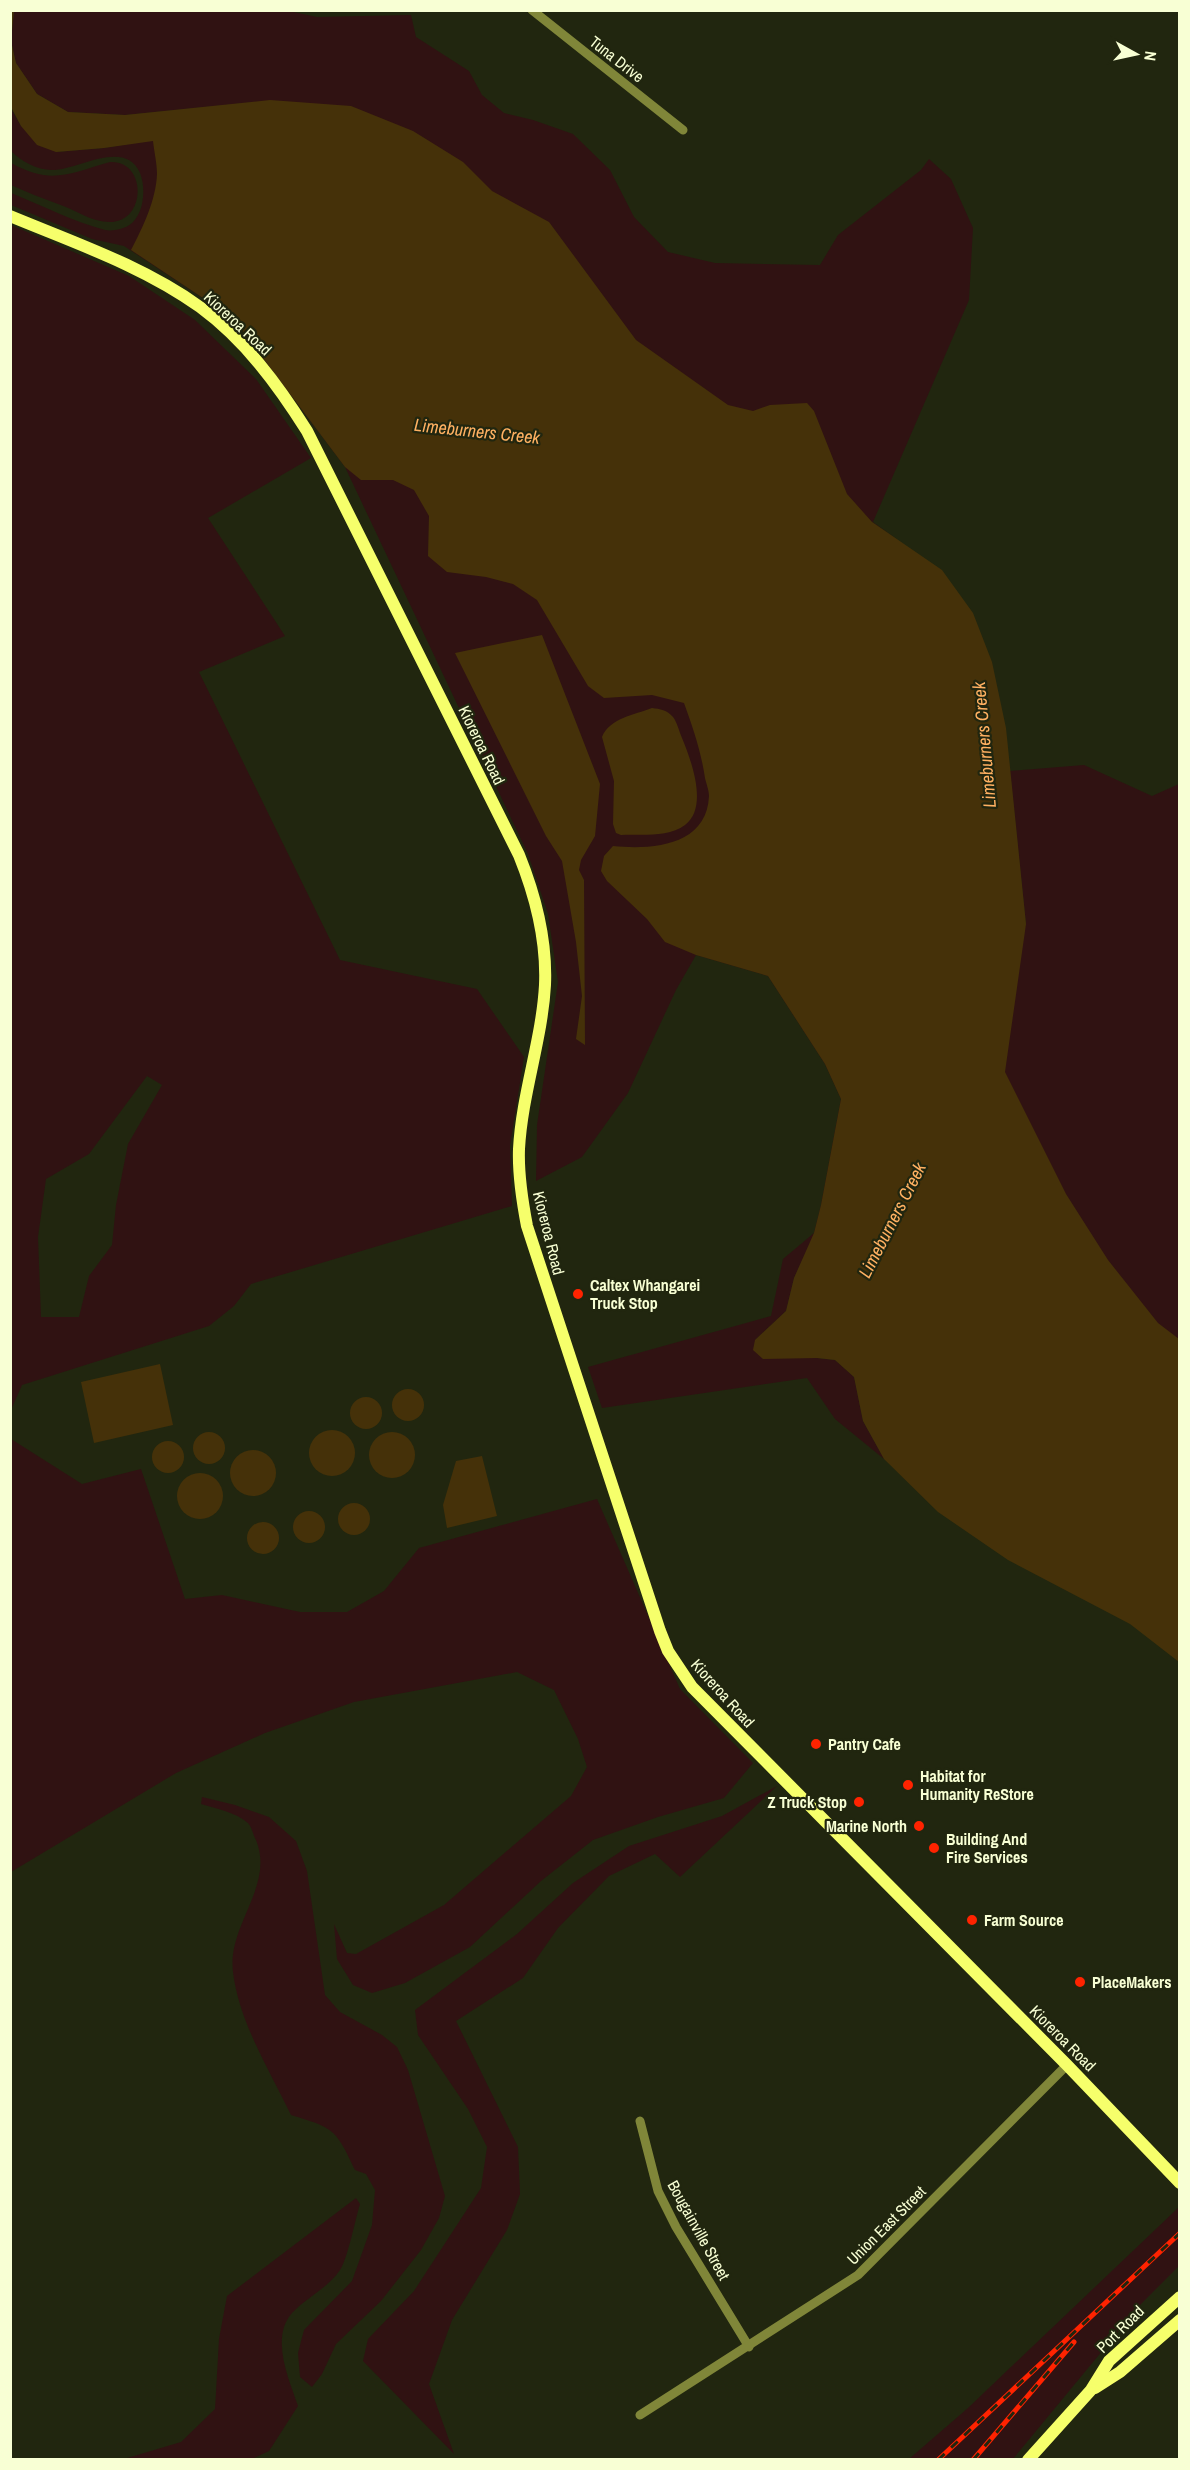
<svg xmlns="http://www.w3.org/2000/svg" width="1190" height="2470" viewBox="0 0 1190 2470" font-family="'Archivo Narrow',sans-serif">
  <style>
    .green { fill: #301212; fill-rule: evenodd }
    .water { fill: #453109 }
    .lines { fill: none; stroke-linecap: round; stroke-linejoin: round }
    .minor { stroke: #808639; stroke-width: 9 }
    .secondary { stroke: #f6ff6b; stroke-width: 12 }
    .rail-casing { stroke: #ff2300; stroke-width: 5 }
    .rail { stroke: #21260f; stroke-width: 3; stroke-dasharray: 9; stroke-linecap: butt }
    .poi-dot { fill: #ff2300; stroke: #21260f; stroke-width: 2 }
    .labels { text-anchor: middle; dominant-baseline: central; stroke-width: 4.5; stroke-linejoin: round; paint-order: stroke }
    .street-label { font-size: 16px; fill: #f8ffd4; stroke: #21260f }
    .poi-label { font-size: 16px; font-weight: bold; fill: #f8ffd4; stroke: #21260f; text-anchor: start }
    .water-label { font-size: 18px; font-style: italic; fill: #ffb162; stroke: #21260f }
  </style>
  <rect width="100%" height="100%" fill="#21260f"/>
  <!-- green -->
  <g class="green">
    <path d="M 284,10 L 317,17 L 411,15 L 416,37 L 469,71 L 482,95 L 504,113 L 533,120 L 573,134 L 610,170 L 634,217 L 668,252 L 715,263 L 820,265 L 838,235 L 921,170 L 929,159 L 951,179 L 973,228 L 969,300 L 873,522 L 897,539 L 255,102 L 125,115 L 68,112 L 37,94 L 16,63 L 11,41 L 14,11 Z"/>
    <path d="M 10,107 L 21,126 L 56,152 L 104,148 L 153,140 L 963,916 L 794,1278 L 786,1311 L 755,1340 L 817,1358 L 835,1360 L 854,1377 L 863,1421 L 884,1459 L 835,1419 L 807,1378 L 602,1408 L 588,1367 L 771,1316 L 783,1259 L 814,1233 L 821,1205 L 841,1099 L 825,1064 L 768,976 L 696,955 L 676,990 L 628,1093 L 582,1157 L 536,1181 L 537,1125 L 558,982 L 548,914 L 528,854 L 345,467 L 233,318 L 124,246 L 92,239 L 11,205 L 11,193 C 41,205 74,222 105,230 C 110,231 118,230 123,228 C 133,226 140,214 142,204 C 144,194 144,183 140,173 C 125,138 78,170 52,170 C 37,170 21,161 11,151 Z"/>
    <path d="M 110,162 C 147,160 147,222 110,222 C 91,222 76,210 58,204 C 42,198 26,192 11,185 L 11,163 C 51,185 68,174 110,162 Z"/>
    <path d="M 11,225 L 129,276 L 195,320 L 256,379 L 311,458 L 208,518 L 285,636 L 199,672 L 340,960 L 477,989 L 524,1057 L 510,1146 L 512,1206 L 251,1284 L 234,1306 L 209,1326 L 22,1385 L 11,1410 ZM 147,1076 L 162,1085 L 128,1144 L 116,1205 L 112,1245 L 89,1276 L 79,1317 L 41,1317 L 38,1237 L 46,1179 L 89,1154 Z"/>
    <path d="M 1084,765 L 1152,796 L 1179,784 L 1179,1529 L 956,1104 L 1026,924 L 1010,771 Z"/>
    <path d="M 11,1439 L 82,1484 L 141,1469 L 185,1599 L 222,1595 L 300,1612 L 347,1612 L 384,1591 L 419,1548 L 597,1499 L 680,1689 L 753,1763 L 724,1798 L 658,1817 L 593,1840 L 541,1881 L 470,1947 L 405,1983 L 372,1993 L 353,1985 L 337,1959 L 334,1924 L 347,1953 L 356,1954 L 444,1905 L 571,1796 L 587,1767 L 578,1739 L 554,1690 L 517,1672 L 354,1702 L 265,1733 L 176,1773 L 11,1872 Z"/>
    <path d="M 777,1786 L 680,1877 L 655,1854 L 609,1876 L 558,1928 L 523,1978 L 456,2021 L 518,2147 L 520,2194 L 507,2230 L 452,2320 L 429,2384 L 454,2454 L 363,2361 L 368,2339 L 414,2291 L 481,2188 L 487,2147 L 468,2109 L 418,2035 L 415,2010 L 517,1934 L 573,1883 L 629,1846 L 722,1816 Z"/>
    <path d="M 202,1797 L 235,1805 L 269,1817 L 296,1841 L 307,1871 L 325,1995 L 340,2012 L 382,2035 L 397,2047 L 408,2070 L 445,2196 L 439,2218 L 421,2250 L 381,2301 L 336,2344 L 322,2374 L 312,2387 L 300,2377 L 298,2353 L 304,2330 L 352,2281 L 372,2225 L 375,2190 L 366,2174 L 355,2170 C 336,2129 334,2128 291,2115 C 269,2069 239,2022 233,1972 C 227,1925 275,1886 256,1840 C 253,1835 252,1827 248,1823 C 235,1812 217,1809 201,1804 Z"/>
    <path d="M 356,2198 L 360,2204 C 355,2220 348,2258 340,2270 C 327,2289 307,2297 292,2313 C 270,2338 289,2379 298,2406 L 269,2451 L 252,2459 L 124,2459 L 181,2442 L 215,2409 L 219,2339 L 227,2296 Z"/>
    <path d="M 1179,2207 L 1179,2266 L 1141,2304 L 1013,2459 L 909,2459 L 968,2408 Z"/>
  </g>
  <!-- water -->
  <g class="water">
    <path d="M 10,11 L 14,11 L 11,41 L 16,63 L 37,94 L 68,112 L 125,115 L 270,100 L 351,106 L 413,131 L 463,162 L 492,191 L 549,222 L 636,340 L 728,405 L 753,411 L 770,405 L 807,403 L 814,411 L 847,494 L 872,522 L 942,570 L 973,613 L 992,662 L 1006,728 L 1026,924 L 1005,1072 L 1066,1194 L 1108,1260 L 1158,1323 L 1179,1339 L 1179,1662 L 1130,1624 L 1008,1560 L 938,1512 L 884,1459 L 863,1421 L 854,1377 L 835,1360 L 817,1358 L 763,1359 L 753,1350 L 755,1340 L 786,1311 L 794,1278 L 814,1233 L 821,1205 L 841,1099 L 825,1064 L 768,976 L 696,955 L 665,942 L 647,919 L 607,881 L 601,871 L 604,856 L 613,846 C 652,850 707,846 709,796 C 709,790 706,783 705,778 C 701,751 693,728 684,703 L 652,695 L 604,698 L 588,686 L 537,600 L 513,584 L 486,577 L 447,572 L 428,556 L 429,516 L 414,490 L 393,480 L 361,480 L 345,467 L 233,318 L 131,250 C 143,227 156,200 157,174 C 157,163 154,151 153,141 L 104,148 L 56,152 L 37,145 L 21,126 L 11,107 Z"/>
    <path d="M 542,635 L 600,784 L 595,836 L 581,860 L 579,870 L 584,880 L 585,1045 L 576,1039 L 582,996 L 576,942 L 562,861 L 546,836 L 455,653 Z"/>
    <path d="M 652,708 C 660,709 667,710 673,717 C 677,722 679,731 682,738 C 691,760 709,807 685,825 C 668,838 641,834 621,835 L 616,833 L 613,824 L 614,781 L 602,737 C 610,718 634,715 652,708 Z"/>
    <path d="M 160,1364 L 173,1425 L 94,1443 L 81,1382 Z"/>
    <circle cx="408" cy="1405" r="16"/>
    <circle cx="366" cy="1413" r="16"/>
    <circle cx="332" cy="1453" r="23"/>
    <circle cx="209" cy="1448" r="16"/>
    <circle cx="392" cy="1455" r="23"/>
    <circle cx="168" cy="1457" r="16"/>
    <circle cx="253" cy="1473" r="23"/>
    <path d="M 482,1456 L 497,1516 L 447,1528 L 443,1505 L 456,1461 Z"/>
    <circle cx="200" cy="1496" r="23"/>
    <circle cx="354" cy="1519" r="16"/>
    <circle cx="309" cy="1527" r="16"/>
    <circle cx="263" cy="1538" r="16"/>
  </g>
  <g class="lines">
    <!-- minor -->
    <g class="minor">
      <path d="M 532,10 L 683,130"/>
      <path d="M 640,2121 L 658,2191 L 676,2227 L 749,2347"/>
      <path d="M 640,2415 L 858,2275 L 1067,2065"/>
    </g>
    <!-- secondary -->
    <g class="secondary">
      <path d="M 10,216 C 75,243 143,266 200,307 C 245,340 278,385 307,431 L 519,855 C 536,897 547,939 545,985 C 542,1040 522,1093 519,1149 C 518,1175 522,1200 527,1226 L 660,1631 L 668,1651 L 692,1687 L 1067,2065 L 1180,2183"/>
      <path d="M 1095,2388 L 1120,2372 L 1180,2320"/>
      <path d="M 1028,2460 L 1091,2390 L 1109,2361 L 1180,2297"/>
    </g>
    <defs>
      <g id="rail">
        <path d="M 938,2460 L 1180,2233"/>
        <path d="M 973,2460 L 1074,2342"/>
      </g>
    </defs>
    <!-- rail casing -->
    <use href="#rail" class="rail-casing"/>
    <!-- rail -->
    <use href="#rail" class="rail"/>
  </g>
  <!-- markers -->
  <g class="poi-dot">
    <circle cx="578" cy="1294" r="6"/>
    <circle cx="816" cy="1744" r="6"/>
    <circle cx="908" cy="1785" r="6"/>
    <circle cx="859" cy="1802" r="6"/>
    <circle cx="919" cy="1826" r="6"/>
    <circle cx="934" cy="1848" r="6"/>
    <circle cx="972" cy="1920" r="6"/>
    <circle cx="1080" cy="1982" r="6"/>
  </g>
  <g class="labels">
    <!-- street labels -->
    <g class="street-label">
      <text transform="translate(617 59) rotate(38)">Tuna Drive</text>
      <text transform="translate(238 323) rotate(43)">Kioreroa Road</text>
      <text transform="translate(482 745) rotate(64)">Kioreroa Road</text>
      <text transform="translate(549 1233) rotate(76)">Kioreroa Road</text>
      <text transform="translate(723 1693) rotate(48)">Kioreroa Road</text>
      <text transform="translate(1063 2038) rotate(45)">Kioreroa Road</text>
      <text transform="translate(886 2225) rotate(-45)">Union East Street</text>
      <text transform="translate(699 2230) rotate(61)">Bougainville Street</text>
      <text transform="translate(1120 2329) rotate(-45)">Port Road</text>
    </g>
    <!-- poi labels -->
    <g class="poi-label">
      <text x="590" y="1285">Caltex Whangarei<tspan x="590" dy="18">Truck Stop</tspan></text>
      <text x="828" y="1744">Pantry Cafe</text>
      <text x="920" y="1776">Habitat for<tspan x="920" dy="18">Humanity ReStore</tspan></text>
      <text x="847" y="1802" text-anchor="end">Z Truck Stop</text>
      <text x="907" y="1826" text-anchor="end">Marine North</text>
      <text x="946" y="1839">Building And<tspan x="946" dy="18">Fire Services</tspan></text>
      <text x="984" y="1920">Farm Source</text>
      <text x="1092" y="1982">PlaceMakers</text>
    </g>
    <!-- water labels -->
    <g class="water-label">
      <text transform="translate(477 431) rotate(6)">Limeburners Creek</text>
      <text transform="translate(984 745) rotate(-95)">Limeburners Creek</text>
      <text transform="translate(892 1220) rotate(-63)">Limeburners Creek</text>
    </g>
  </g>
  <!-- border -->
  <rect width="1190" height="2470" fill="none" stroke="#f8ffd4" stroke-width="24"/>
  <!-- north arrow -->
  <g transform="translate(1136 54) rotate(98)" stroke="#21260f" stroke-width="4.5" paint-order="stroke">
  <path d="M0-4.5L10 22L0 15L-10 22Z" fill="#f8ffd4"/>
  <text y="-9" font-size="16" font-weight="bold" text-anchor="middle" fill="#f8ffd4">N</text>
  </g>
</svg>
